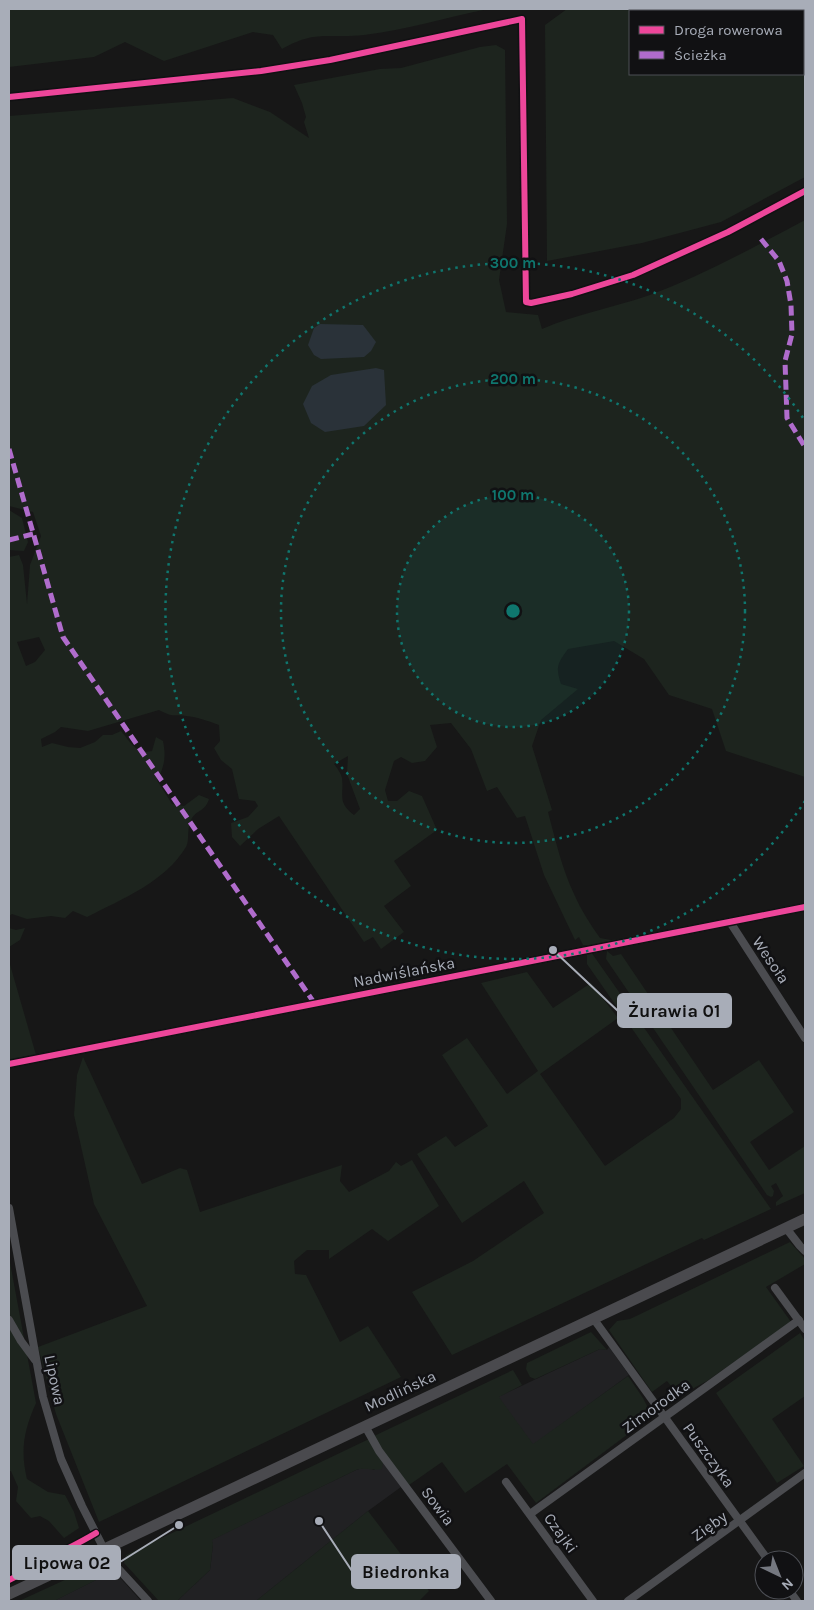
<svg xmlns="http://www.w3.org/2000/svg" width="814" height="1610" viewBox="0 0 814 1610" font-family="Karla,sans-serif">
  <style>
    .built { fill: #212123 }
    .green { fill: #1d241e; fill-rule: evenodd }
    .water { fill: #2a3239 }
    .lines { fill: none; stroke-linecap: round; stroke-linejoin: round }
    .street { stroke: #4b4c50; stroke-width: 8 }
    .secondary { stroke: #4a4a4e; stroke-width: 11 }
    .quiet { stroke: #b06ccc; stroke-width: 5; stroke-dasharray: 10 5; stroke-linecap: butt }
    .cycleway-casing { stroke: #111113; stroke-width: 9 }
    .cycleway { stroke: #ed469a; stroke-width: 6 }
    .ring { fill: none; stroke: #0f766e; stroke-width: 2.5; stroke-dasharray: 2.5 5 }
    .labels { text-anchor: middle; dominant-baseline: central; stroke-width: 5; stroke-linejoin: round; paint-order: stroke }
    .street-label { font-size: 16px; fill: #a8adb8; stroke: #111113 }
    .centre { fill: #0f766e; stroke: #111113; stroke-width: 2.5 }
    .ring-label { font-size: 15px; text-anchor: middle; font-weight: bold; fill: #0f766e; stroke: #111113; stroke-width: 5; stroke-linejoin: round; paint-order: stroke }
    .leader { fill: none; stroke: #a8adb8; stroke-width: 2 }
    .callout-dot { fill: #a8adb8; stroke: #111113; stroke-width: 2 }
    .callout { fill: #a8adb8; stroke: #a8adb8; stroke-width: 2 }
    .callout-label { font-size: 18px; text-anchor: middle; font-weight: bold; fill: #111 }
  </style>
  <rect width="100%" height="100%" fill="#171717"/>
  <!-- built -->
  <g class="built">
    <path d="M 609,1347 L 629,1375 L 533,1445 L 498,1397 L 600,1349 L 607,1350 Z"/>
    <path d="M 383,1462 L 401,1487 L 368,1511 L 256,1601 L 177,1601 L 210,1570 L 213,1544 L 211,1540 L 356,1470 L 366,1467 L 374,1470 Z"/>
    <path d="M 114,1571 L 141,1601 L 54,1601 Z"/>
  </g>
  <!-- green -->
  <g class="green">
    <path d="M 9,9 L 488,9 C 447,17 406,30 364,35 C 330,39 316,29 282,49 L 273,35 L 253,32 L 164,61 L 125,42 L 94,57 L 9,67 Z"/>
    <path d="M 567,9 L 805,9 L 805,177 L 721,222 L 642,243 L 547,261 L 545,25 ZM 630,11 L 803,11 L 803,74 L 630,74 Z"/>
    <path d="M 496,45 L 505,50 L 507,224 L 499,280 L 506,312 L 538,315 L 542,329 C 576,314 612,308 647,296 C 702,276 754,247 805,220 L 805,777 L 726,751 L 712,709 L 669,695 L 644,659 L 614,641 L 568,649 C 558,663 555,666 561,684 L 578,689 L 541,720 L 532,746 L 552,810 L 548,812 C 555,838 562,869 574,894 C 581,910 590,924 600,938 L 611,940 L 632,938 L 587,946 L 583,945 L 579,937 L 575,940 L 544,875 L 525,816 L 517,818 L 497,787 L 487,791 L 471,749 L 451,723 L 430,725 L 437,747 L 425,761 L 412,763 L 401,757 L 394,761 L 385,790 L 388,801 L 397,801 L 409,791 L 422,796 L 437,830 L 394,861 L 411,886 L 384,906 L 404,932 L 381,949 L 373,937 L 364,942 L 279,816 L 258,829 L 240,846 L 232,837 L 231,823 L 248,817 L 258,806 L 255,801 L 239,799 L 232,769 L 221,760 L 214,748 L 220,741 L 219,725 C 208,721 198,717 186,716 C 172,714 174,718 159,710 L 88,731 L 61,727 L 55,732 L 41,739 L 42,747 L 52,743 L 68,747 L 80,748 L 95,742 L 103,735 L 112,735 L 121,731 C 130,741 136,755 152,751 L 156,737 L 163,741 C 166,756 165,766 157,780 L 172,804 L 184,806 L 199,795 L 209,799 C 205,812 198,809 192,818 C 186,828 190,840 186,847 C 165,882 122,899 87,917 L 73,911 L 65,918 L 51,916 L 27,919 L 12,914 L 9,916 L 9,557 L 19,555 L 23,565 L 27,604 L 30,565 L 41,536 L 33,512 L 9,506 L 9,116 L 233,98 L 270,112 L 309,138 L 304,122 L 306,117 L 302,103 L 294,85 L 380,69 L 401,68 L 480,47 ZM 39,637 L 45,650 L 35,662 L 26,666 L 17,642 ZM 348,756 L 347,774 L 360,809 L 354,815 C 337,802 344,796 342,778 C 341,773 337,768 334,764 Z"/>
    <path d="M 9,510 L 22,518 L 28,542 L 24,551 L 9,550 Z"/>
    <path d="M 9,928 L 16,930 L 25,928 L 20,940 L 9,947 Z"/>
    <path d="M 607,951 L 613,956 L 621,954 L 713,1090 L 759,1060 L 794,1112 L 750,1142 L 769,1170 L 805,1146 L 805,1193 L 776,1206 L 776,1202 L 783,1196 L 776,1183 L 771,1186 L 774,1191 L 773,1196 L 771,1197 L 767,1195 L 606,959 Z"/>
    <path d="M 591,952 L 771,1209 L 704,1240 L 702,1238 L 452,1355 L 412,1292 L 473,1261 L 544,1213 L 524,1181 L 462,1223 L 417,1154 L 446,1136 L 455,1147 L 488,1126 L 442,1055 L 467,1038 L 507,1094 L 538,1071 L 481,983 L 527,972 L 553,1008 L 591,983 L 618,1018 L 540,1074 L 605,1166 L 674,1118 L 681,1109 L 681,1099 L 587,964 L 587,954 Z"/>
    <path d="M 9,961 L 36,1055 L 9,1060 Z"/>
    <path d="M 83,1057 L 142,1184 L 180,1168 L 187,1170 L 200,1212 L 342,1165 L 340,1181 L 349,1192 L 389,1171 L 396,1162 L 401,1166 L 412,1160 L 439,1206 L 388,1241 L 372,1229 L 329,1259 L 329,1250 L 307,1250 L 294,1261 L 295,1274 L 306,1275 L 340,1342 L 368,1326 L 401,1377 L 99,1522 L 56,1414 L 38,1347 L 147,1306 L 94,1204 L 74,1115 L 77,1075 Z"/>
    <path d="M 790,1242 L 805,1259 L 805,1264 L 766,1287 L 791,1322 L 707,1381 L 679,1396 L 667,1381 L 652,1392 L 609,1330 L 617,1321 L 630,1319 Z"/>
    <path d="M 9,1257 L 36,1403 C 24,1430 20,1450 27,1479 L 48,1492 L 65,1495 L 74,1512 L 79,1528 L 64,1538 L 49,1521 L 40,1516 L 31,1518 L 16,1501 L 18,1487 L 11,1471 L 9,1471 Z"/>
    <path d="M 591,1332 L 607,1350 L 600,1349 L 535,1379 L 530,1377 L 526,1369 L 527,1363 Z"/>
    <path d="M 800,1333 L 805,1341 L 805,1396 L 772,1419 L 804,1466 L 777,1483 L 716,1393 Z"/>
    <path d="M 513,1370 L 522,1385 L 499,1397 L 533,1444 L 628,1376 L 643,1398 L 652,1416 L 536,1503 L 507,1464 L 465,1493 L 442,1462 L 409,1485 L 380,1448 L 374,1436 Z"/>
    <path d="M 369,1439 L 383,1462 L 382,1469 C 370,1471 368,1467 356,1470 L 212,1540 L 213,1544 L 210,1570 L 177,1601 L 158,1600 L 124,1563 L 126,1555 Z"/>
    <path d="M 368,1511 L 429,1591 L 419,1601 L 256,1601 Z"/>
    <path d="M 106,1561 L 114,1571 L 54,1601 L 19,1601 Z"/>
  </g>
  <!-- water -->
  <g class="water">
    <path d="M 320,324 L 363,325 L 376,342 L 371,351 L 364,357 L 321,359 L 314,355 L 308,345 L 314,328 Z"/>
    <path d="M 376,368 L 384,370 L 386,405 L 364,426 L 325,432 L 311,423 L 303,404 L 312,386 L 331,375 Z"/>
  </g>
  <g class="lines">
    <!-- street -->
    <g class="street">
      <path d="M 730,922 L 805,1038"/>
      <path d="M 9,1064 L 805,907"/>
      <path d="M 9,1208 L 43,1397 L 61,1459 L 82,1506 L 104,1549 L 113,1563 L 148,1601"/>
      <path d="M 786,1228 L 800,1246 L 805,1251"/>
      <path d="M 775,1288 L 805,1329"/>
      <path d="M 593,1318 L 768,1560"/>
      <path d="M 9,1320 L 21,1341 L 35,1360"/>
      <path d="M 365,1426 L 379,1451 L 491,1601"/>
      <path d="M 506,1482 L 593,1601"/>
      <path d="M 530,1514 L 799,1320"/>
      <path d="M 789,1590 L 797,1601"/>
      <path d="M 628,1601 L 805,1473"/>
    </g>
    <!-- secondary -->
    <path class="secondary" d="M 9,1594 L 805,1219"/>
    <!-- quiet -->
    <g class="quiet">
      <path d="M 761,239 L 779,261 L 787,281 L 791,305 L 792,334 L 785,361 L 787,418 L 805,447"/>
      <path d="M 9,449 L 63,637 L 315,1004"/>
      <path d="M 9,540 L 33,534"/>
    </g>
    <defs>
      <g id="cycleway">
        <path d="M 9,97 L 261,71 L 330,60 L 522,19 L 526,302 L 531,303 L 572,294 L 633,275 L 728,232 L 805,191"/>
        <path d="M 9,1064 L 805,907"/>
        <path d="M 9,1580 C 20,1575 29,1569 40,1563 C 58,1553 78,1544 96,1533"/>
      </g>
    </defs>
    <!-- cycleway casing -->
    <use href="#cycleway" class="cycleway-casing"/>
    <!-- cycleway -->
    <use href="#cycleway" class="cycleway"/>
  </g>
  <!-- distance rings -->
  <circle cx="513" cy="611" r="116" fill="#0f766e" fill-opacity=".12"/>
  <g class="ring">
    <circle cx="513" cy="611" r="116"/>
    <circle cx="513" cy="611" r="232"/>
    <path d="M805 801A348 348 0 1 1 805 421"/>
  </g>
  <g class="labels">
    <!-- street labels -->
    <g class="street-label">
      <text transform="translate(771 960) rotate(56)">Wesoła</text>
      <text transform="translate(404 972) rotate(-11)">Nadwiślańska</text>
      <text transform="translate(55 1380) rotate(78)">Lipowa</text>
      <text transform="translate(400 1391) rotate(-25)">Modlińska</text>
      <text transform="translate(656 1406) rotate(-36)">Zimorodka</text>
      <text transform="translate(709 1455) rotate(54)">Puszczyka</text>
      <text transform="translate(438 1506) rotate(53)">Sowia</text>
      <text transform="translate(709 1526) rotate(-36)">Zięby</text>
      <text transform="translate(561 1533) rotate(54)">Czajki</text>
    </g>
  </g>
  <circle cx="513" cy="611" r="8" class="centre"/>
  <g class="ring-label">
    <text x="513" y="268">300 m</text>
    <text x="513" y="384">200 m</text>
    <text x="513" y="500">100 m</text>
  </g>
  <!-- callouts -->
  <path class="leader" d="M553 950L618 1011M179 1525L120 1562M319 1521L352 1571"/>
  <g class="callout-dot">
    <circle cx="553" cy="950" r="5"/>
    <circle cx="179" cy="1525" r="5"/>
    <circle cx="319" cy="1521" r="5"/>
  </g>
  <g class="callout">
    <rect x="618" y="994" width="113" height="33" rx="5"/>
    <rect x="13" y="1546" width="107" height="33" rx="5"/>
    <rect x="352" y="1555" width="108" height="33" rx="5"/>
  </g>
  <g class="callout-label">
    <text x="674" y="1017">Żurawia 01</text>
    <text x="67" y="1569">Lipowa 02</text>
    <text x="406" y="1578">Biedronka</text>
  </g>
  <!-- border -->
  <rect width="814" height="1610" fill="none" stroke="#a8adb8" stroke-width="20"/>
  <!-- legend -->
  <rect x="629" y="10" width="175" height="65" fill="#111113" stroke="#4d4f55"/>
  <rect x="639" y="26" width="25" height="8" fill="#ed469a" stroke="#4d4f55"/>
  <text x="674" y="35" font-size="15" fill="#a8adb8">Droga rowerowa</text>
  <rect x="639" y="51" width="25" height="8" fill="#b06ccc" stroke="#4d4f55"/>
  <text x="674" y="60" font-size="15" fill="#a8adb8">Ścieżka</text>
  <!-- north arrow -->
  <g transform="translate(779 1575) rotate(137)"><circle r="24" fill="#111113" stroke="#4d4f55"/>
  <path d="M0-4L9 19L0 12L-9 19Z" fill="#757880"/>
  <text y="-8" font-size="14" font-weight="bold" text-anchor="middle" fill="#a8adb8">N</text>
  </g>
</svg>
